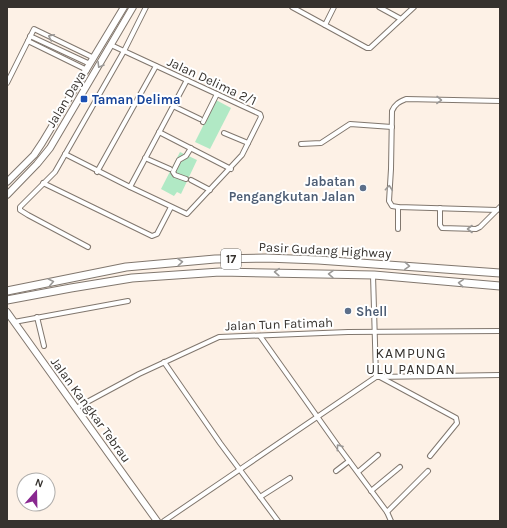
<svg xmlns="http://www.w3.org/2000/svg" width="507" height="528" viewBox="0 0 507 528" font-family="Karla,sans-serif">
  <style>
    .pitch { fill: #b1e9c5 }
    .lines { fill: none; stroke-linecap: round; stroke-linejoin: round }
    .street-casing { stroke: #81776e; stroke-width: 6 }
    .primary-casing { stroke: #81776e; stroke-width: 8 }
    .highway-casing { stroke: #81776e; stroke-width: 9 }
    .street { stroke: #fff; stroke-width: 4 }
    .primary { stroke: #fff; stroke-width: 6 }
    .highway { stroke: #fff; stroke-width: 7 }
    .oneway { stroke: #9a9896 }
    .transit-dot { fill: #1a4fb4; stroke: #fff; stroke-width: 1.5 }
    .service-dot { fill: #5c6f8a; stroke: #fff; stroke-width: 1.5 }
    .labels { text-anchor: middle; dominant-baseline: central; stroke-width: 4; stroke-linejoin: round; paint-order: stroke }
    .shield { fill: #fff; stroke: #72706d; stroke-width: 1 }
    .shield-label { font-size: 12px; font-weight: bold; fill: #36322e }
    .street-label { font-size: 13px; fill: #36322e; stroke: #fff }
    .transit-label { font-size: 13px; font-weight: bold; fill: #164399; stroke: #fff; text-anchor: start }
    .service-label { font-size: 13px; font-weight: bold; fill: #4e5e75; stroke: #fff; text-anchor: end }
    .neighbourhood-label { font-size: 14px; letter-spacing: 1px; fill: #36322e; stroke: #fff }
  </style>
  <rect width="100%" height="100%" fill="#fdf1e6"/>
  <!-- pitch -->
  <g class="pitch">
    <path d="M 216,100 L 231,108 L 210,149 L 195,142 Z"/>
    <path d="M 180,152 L 197,160 L 181,194 L 177,192 L 174,196 L 161,189 Z"/>
  </g>
  <g class="lines">
    <defs>
      <g id="street">
        <path d="M 292,7 L 367,48 L 370,48 L 414,7"/>
        <path d="M 379,7 L 401,19"/>
        <path d="M 325,25 L 334,7"/>
        <path d="M 30,36 L 90,64"/>
        <path d="M 28,41 L 87,70"/>
        <path d="M 7,83 L 34,29 L 94,58"/>
        <path d="M 173,106 L 200,119"/>
        <path d="M 203,122 L 217,94"/>
        <path d="M 159,132 L 231,169"/>
        <path d="M 224,133 L 248,143"/>
        <path d="M 301,144 L 321,143 L 350,124 L 392,127"/>
        <path d="M 65,154 L 130,187 L 187,214 L 242,155 L 261,117 L 260,114 L 111,45"/>
        <path d="M 145,158 L 170,169"/>
        <path d="M 97,172 L 156,66"/>
        <path d="M 186,179 L 175,175 L 173,172 L 179,160 L 186,156 L 191,148"/>
        <path d="M 191,180 L 210,190"/>
        <path d="M 43,183 L 152,236 L 157,234 L 171,207"/>
        <path d="M 130,187 L 187,80"/>
        <path d="M 440,208 L 440,225 L 442,228 L 476,229 L 480,227 L 500,207"/>
        <path d="M 497,210 L 398,207 L 392,206 L 389,201 L 391,169 L 392,111 C 395,104 399,102 406,99 L 500,101"/>
        <path d="M 398,229 L 398,207"/>
        <path d="M 88,247 L 28,215 L 20,210 L 20,207 L 55,172 L 124,51 L 146,7"/>
        <path d="M 373,275 L 376,377"/>
        <path d="M 37,317 L 44,346"/>
        <path d="M 14,322 L 128,301"/>
        <path d="M 260,336 L 338,446 L 387,512 L 391,521"/>
        <path d="M 164,362 L 220,443 L 278,521"/>
        <path d="M 380,377 L 456,418 L 457,423 L 430,456"/>
        <path d="M 76,408 L 139,374 L 219,337 L 348,332 L 500,331"/>
        <path d="M 336,471 L 349,461"/>
        <path d="M 358,472 L 378,455"/>
        <path d="M 371,491 L 400,467"/>
        <path d="M 260,497 L 290,478"/>
        <path d="M 387,512 L 428,471"/>
        <path d="M 164,521 L 376,377 L 500,375"/>
      </g>
      <g id="primary">
        <path d="M 7,182 L 34,155 L 42,143 L 124,7"/>
        <path d="M 7,195 L 37,164 L 50,148 L 133,7"/>
        <path d="M 7,312 L 157,521"/>
      </g>
      <g id="highway">
        <path d="M 7,291 L 126,267 L 215,259 L 266,258 L 318,260 L 500,273"/>
        <path d="M 7,300 L 71,288 L 132,278 L 220,272 L 374,275 L 500,286"/>
      </g>
    </defs>
    <!-- street casing -->
    <use href="#street" class="street-casing"/>
    <!-- primary casing -->
    <use href="#primary" class="primary-casing"/>
    <!-- highway casing -->
    <use href="#highway" class="highway-casing"/>
    <!-- street -->
    <use href="#street" class="street"/>
    <!-- primary -->
    <use href="#primary" class="primary"/>
    <!-- highway -->
    <use href="#highway" class="highway"/>
  </g>
  <!-- one-way arrows -->
  <defs><path id="oneway-chevron" d="M-2-3.5L2.5 0L-2 3.5" fill="none" stroke-width="1.6" stroke-linecap="round" stroke-linejoin="round"/></defs>
  <g class="oneway">
    <use href="#oneway-chevron" transform="translate(51 37) rotate(-154)"/>
    <use href="#oneway-chevron" transform="translate(100 65) rotate(121)"/>
    <use href="#oneway-chevron" transform="translate(439 100) rotate(1)"/>
    <use href="#oneway-chevron" transform="translate(389 188) rotate(-85)"/>
    <use href="#oneway-chevron" transform="translate(470 229) rotate(180)"/>
    <use href="#oneway-chevron" transform="translate(180 262) rotate(-5)"/>
    <use href="#oneway-chevron" transform="translate(407 266) rotate(4)"/>
    <use href="#oneway-chevron" transform="translate(277 272) rotate(-178)"/>
    <use href="#oneway-chevron" transform="translate(331 274) rotate(-178)"/>
    <use href="#oneway-chevron" transform="translate(51 282) rotate(-11)"/>
    <use href="#oneway-chevron" transform="translate(461 283) rotate(-175)"/>
    <use href="#oneway-chevron" transform="translate(339 447) rotate(-126)"/>
  </g>
  <!-- markers -->
  <rect class="transit-dot" x="80" y="95" width="8" height="8" rx="2"/>
  <g class="service-dot">
    <circle cx="363" cy="188" r="4"/>
    <circle cx="348" cy="311" r="4"/>
  </g>
  <g class="labels">
    <!-- shield labels -->
    <rect class="shield" x="221" y="249" width="20" height="20" rx="3"/>
    <g class="shield-label">
      <text x="231" y="259">17</text>
    </g>
    <!-- street labels -->
    <g class="street-label">
      <text transform="translate(212 81) rotate(25)">Jalan Delima 2/1</text>
      <text transform="translate(66 99) rotate(-59)">Jalan Daya</text>
      <text transform="translate(325 250) rotate(3)">Pasir Gudang Highway</text>
      <text transform="translate(279 324) rotate(-2)">Jalan Tun Fatimah</text>
      <text transform="translate(91 410) rotate(54)">Jalan Kangkar Tebrau</text>
    </g>
    <!-- transit labels -->
    <g class="transit-label">
      <text x="92" y="99">Taman Delima</text>
    </g>
    <!-- service labels -->
    <g class="service-label">
      <text x="355" y="181">Jabatan<tspan x="355" dy="15">Pengangkutan Jalan</tspan></text>
      <text x="356" y="311" text-anchor="start">Shell</text>
    </g>
    <!-- neighbourhood labels -->
    <g class="neighbourhood-label">
      <text x="411" y="353">KAMPUNG<tspan x="411" dy="16">ULU PANDAN</tspan></text>
    </g>
  </g>
  <!-- border -->
  <rect width="507" height="528" fill="none" stroke="#36322e" stroke-width="16"/>
  <!-- north arrow -->
  <g transform="translate(36 492) rotate(20)"><circle r="19" fill="#ffffff" stroke="#afadab"/>
  <path d="M0-3L7 15L0 10L-7 15Z" fill="#892790"/>
  <text y="-6" font-size="11" font-weight="bold" text-anchor="middle" fill="#36322e">N</text>
  </g>
</svg>
